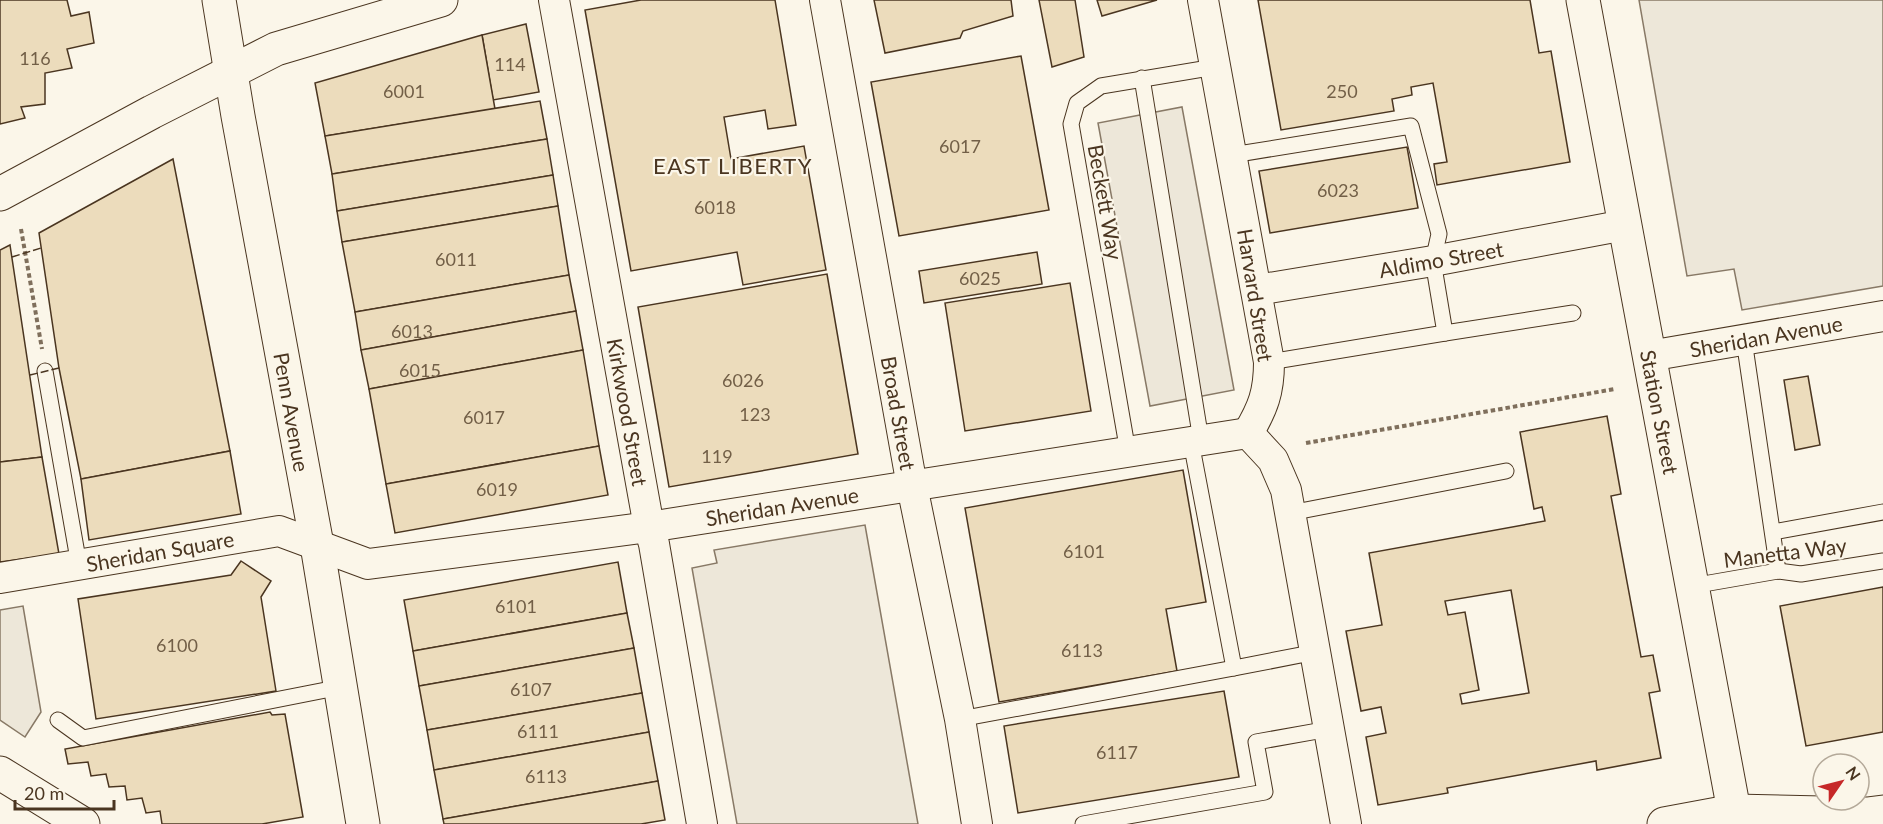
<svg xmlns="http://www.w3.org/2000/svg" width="1883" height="824" viewBox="0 0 1883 824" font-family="Lato,sans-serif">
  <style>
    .parking { fill: #ede7d9; stroke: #887966; stroke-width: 1.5 }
    .building { fill: #ecdcbc; stroke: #4a3520; stroke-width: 1.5; fill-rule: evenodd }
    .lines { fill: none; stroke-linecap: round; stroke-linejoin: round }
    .lane-casing { stroke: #4a3520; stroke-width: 17 }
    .street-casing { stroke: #4a3520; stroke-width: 32 }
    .secondary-casing { stroke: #4a3520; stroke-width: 35 }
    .primary-casing { stroke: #4a3520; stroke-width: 35 }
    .path { stroke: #7f6f5c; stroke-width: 4; stroke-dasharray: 4.5 3; stroke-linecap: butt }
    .lane { stroke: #fbf6e9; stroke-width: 15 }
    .street { stroke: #fbf6e9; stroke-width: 30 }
    .secondary { stroke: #fbf6e9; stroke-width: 33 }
    .primary { stroke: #fbf6e9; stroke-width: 33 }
    .fence { stroke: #4a3520; stroke-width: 1.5; stroke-dasharray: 8 3; stroke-linecap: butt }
    .labels { text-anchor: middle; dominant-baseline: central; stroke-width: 4.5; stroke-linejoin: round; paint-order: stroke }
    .number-label { font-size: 18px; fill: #725f47 }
    .street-label { font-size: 21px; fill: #4a3520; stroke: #fbf6e9 }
    .neighbourhood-label { font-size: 22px; letter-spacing: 1.5px; fill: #4a3520; stroke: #fbf6e9 }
  </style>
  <rect width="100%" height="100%" fill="#fbf6e9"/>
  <!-- parking -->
  <g class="parking">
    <path d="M 1639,0 L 1883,0 L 1883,286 L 1742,310 L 1734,269 L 1687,276 Z"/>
    <path d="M 1182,107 L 1234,390 L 1150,406 L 1098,123 Z"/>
    <path d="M 865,525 L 918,824 L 737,824 L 692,568 L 717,563 L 714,550 Z"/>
    <path d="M 23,606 L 41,712 L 25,737 L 0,720 L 0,610 Z"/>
  </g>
  <!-- building -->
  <g class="building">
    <path d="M 0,0 L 67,0 L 71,16 L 89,12 L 94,43 L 67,49 L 72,68 L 45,73 L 45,104 L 21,107 L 25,118 L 0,124 Z"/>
    <path d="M 641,0 L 775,0 L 796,125 L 768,129 L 765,110 L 724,117 L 731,159 L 804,146 L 826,270 L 743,285 L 737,252 L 631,271 L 585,10 Z"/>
    <path d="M 874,0 L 1011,0 L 1013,16 L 963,31 L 960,38 L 885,53 Z"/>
    <path d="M 1039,0 L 1075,0 L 1084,57 L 1052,67 Z"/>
    <path d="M 1097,0 L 1157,0 L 1102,16 Z"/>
    <path d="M 1258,0 L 1530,0 L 1539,53 L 1551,51 L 1570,162 L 1437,185 L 1434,164 L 1447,162 L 1433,83 L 1411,87 L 1412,95 L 1392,99 L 1394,111 L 1281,130 Z"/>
    <path d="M 526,24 L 539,92 L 493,100 L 482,35 Z"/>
    <path d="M 482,35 L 495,109 L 325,136 L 315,83 Z"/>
    <path d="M 1021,56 L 1049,210 L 899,236 L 871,82 Z"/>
    <path d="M 540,101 L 547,139 L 332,174 L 325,136 Z"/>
    <path d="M 547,139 L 553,175 L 337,211 L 332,174 Z"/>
    <path d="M 1407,147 L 1418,208 L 1270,233 L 1259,171 Z"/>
    <path d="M 173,159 L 230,451 L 81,479 L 59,368 L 39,233 Z"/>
    <path d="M 553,175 L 558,206 L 342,242 L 337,211 Z"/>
    <path d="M 558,206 L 569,275 L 355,312 L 342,242 Z"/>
    <path d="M 10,245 L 42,457 L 0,462 L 0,250 Z"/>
    <path d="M 1037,252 L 1042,284 L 924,303 L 919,271 Z"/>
    <path d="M 827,274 L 858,454 L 669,487 L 638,307 Z"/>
    <path d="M 569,275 L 576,311 L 361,350 L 355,312 Z"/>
    <path d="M 1070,283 L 1091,411 L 965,431 L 945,303 Z"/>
    <path d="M 576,311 L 583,350 L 369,389 L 361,350 Z"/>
    <path d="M 583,350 L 599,446 L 386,484 L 369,389 Z"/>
    <path d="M 1808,376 L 1820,445 L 1795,450 L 1784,380 Z"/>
    <path d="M 1607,416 L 1621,494 L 1611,496 L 1641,657 L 1653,655 L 1660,691 L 1649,693 L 1661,758 L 1597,770 L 1596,761 L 1447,788 L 1448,793 L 1378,805 L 1366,737 L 1386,733 L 1381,707 L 1361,711 L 1346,631 L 1382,625 L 1369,553 L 1545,521 L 1542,507 L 1534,509 L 1520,432 ZM 1511,590 L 1529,693 L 1462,704 L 1460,694 L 1479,690 L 1465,612 L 1448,615 L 1445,601 Z"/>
    <path d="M 599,446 L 608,495 L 395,533 L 386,484 Z"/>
    <path d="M 230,451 L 241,514 L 89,540 L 81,479 Z"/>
    <path d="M 42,457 L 59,554 L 0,562 L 0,462 Z"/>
    <path d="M 1183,470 L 1206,602 L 1166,609 L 1177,671 L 999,702 L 965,508 Z"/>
    <path d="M 241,561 L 271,581 L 261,597 L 276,691 L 96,719 L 78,599 L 231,575 Z"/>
    <path d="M 618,562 L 627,613 L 413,651 L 404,600 Z"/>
    <path d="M 1883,587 L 1883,732 L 1806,746 L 1780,606 Z"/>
    <path d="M 627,613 L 634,648 L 419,686 L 413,651 Z"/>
    <path d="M 634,648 L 642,693 L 427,730 L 419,686 Z"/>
    <path d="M 1224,691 L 1239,777 L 1018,813 L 1004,726 Z"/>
    <path d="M 642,693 L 649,732 L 434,770 L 427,730 Z"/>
    <path d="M 270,712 L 272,715 L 285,714 L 303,817 L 262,824 L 162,824 L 160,811 L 146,813 L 142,798 L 127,800 L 125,786 L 109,787 L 106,774 L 91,776 L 88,762 L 68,764 L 65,749 Z"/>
    <path d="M 649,732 L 658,781 L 443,819 L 434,770 Z"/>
    <path d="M 658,781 L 665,820 L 641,824 L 444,824 L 443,819 Z"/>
  </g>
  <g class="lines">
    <defs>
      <g id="lane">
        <path d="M 1142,78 L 1201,440"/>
        <path d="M 1232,155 L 1411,126 L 1439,234 L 1433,261 L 1445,333 L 1269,362"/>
        <path d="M 1445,333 L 1573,313"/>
        <path d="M 1744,340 L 1778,571"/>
        <path d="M 45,371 L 79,565"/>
        <path d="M 1191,442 L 1234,668 L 1316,652"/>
        <path d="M 1128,452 L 1071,124 L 1077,103 L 1101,86 L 1215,67"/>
        <path d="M 1290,513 L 1506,471"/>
        <path d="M 1773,532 L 1883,512"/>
        <path d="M 1692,586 L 1778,571 L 1801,574 L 1883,561"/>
        <path d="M 960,719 L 1234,668"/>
        <path d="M 58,720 L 83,738 L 341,687"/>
        <path d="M 1083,824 L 1265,792 L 1256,742 L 1329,729"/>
      </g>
      <g id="street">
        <path d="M 554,0 L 649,527 L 654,544 L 702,824"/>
        <path d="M 825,0 L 912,486 L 960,719 L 977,824"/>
        <path d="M 1203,0 L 1269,362 C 1269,392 1263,408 1248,433"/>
        <path d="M 1257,290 L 1433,261 L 1625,225"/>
        <path d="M 1649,356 L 1883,316"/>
        <path d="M 1248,433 L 1273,460 L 1286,490 L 1346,824"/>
        <path d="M 0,578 L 279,531 L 368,564 L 649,527 L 1248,433"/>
      </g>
      <g id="secondary">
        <path d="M 1583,0 L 1734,811"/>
        <path d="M 0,194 L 152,112 L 276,49 L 441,0"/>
        <path d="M 1664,824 L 1734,811 L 1867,814 L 1883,812"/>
      </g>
      <g id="primary">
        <path d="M 219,0 L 238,116 L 317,545 L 363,824"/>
        <path d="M 0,773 L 83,824"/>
      </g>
    </defs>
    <!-- lane casing -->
    <use href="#lane" class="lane-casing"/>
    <!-- street casing -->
    <use href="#street" class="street-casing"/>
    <!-- secondary casing -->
    <use href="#secondary" class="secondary-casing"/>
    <!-- primary casing -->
    <use href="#primary" class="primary-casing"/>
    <!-- path -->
    <g class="path">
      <path d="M 21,229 L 42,349"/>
      <path d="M 1306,443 L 1615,389"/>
    </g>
    <!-- lane -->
    <use href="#lane" class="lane"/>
    <!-- street -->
    <use href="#street" class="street"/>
    <!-- secondary -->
    <use href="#secondary" class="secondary"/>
    <!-- primary -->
    <use href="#primary" class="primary"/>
    <!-- fence -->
    <g class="fence">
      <path d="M 12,257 L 41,248"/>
      <path d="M 30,375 L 59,368"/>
    </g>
  </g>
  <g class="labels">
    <!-- number labels -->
    <g class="number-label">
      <text x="35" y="58">116</text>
      <text x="510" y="64">114</text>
      <text x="404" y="91">6001</text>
      <text x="1342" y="91">250</text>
      <text x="960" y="146">6017</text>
      <text x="1338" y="190">6023</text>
      <text x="715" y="207">6018</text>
      <text x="456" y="259">6011</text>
      <text x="980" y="278">6025</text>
      <text x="412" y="331">6013</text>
      <text x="420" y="370">6015</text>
      <text x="743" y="380">6026</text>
      <text x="755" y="414">123</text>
      <text x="484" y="417">6017</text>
      <text x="717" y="456">119</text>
      <text x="497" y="489">6019</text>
      <text x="1084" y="551">6101</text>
      <text x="516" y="606">6101</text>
      <text x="177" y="645">6100</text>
      <text x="1082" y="650">6113</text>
      <text x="531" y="689">6107</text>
      <text x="538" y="731">6111</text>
      <text x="1117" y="752">6117</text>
      <text x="546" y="776">6113</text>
    </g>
    <!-- street labels -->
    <g class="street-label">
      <text transform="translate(1106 202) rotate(80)">Beckett Way</text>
      <text transform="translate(1441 259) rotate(-10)">Aldimo Street</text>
      <text transform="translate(1256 295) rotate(81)">Harvard Street</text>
      <text transform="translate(1766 336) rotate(-10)">Sheridan Avenue</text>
      <text transform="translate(292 412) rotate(80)">Penn Avenue</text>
      <text transform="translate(628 412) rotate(80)">Kirkwood Street</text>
      <text transform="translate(1660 412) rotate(79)">Station Street</text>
      <text transform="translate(899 413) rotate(80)">Broad Street</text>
      <text transform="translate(782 506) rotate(-9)">Sheridan Avenue</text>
      <text transform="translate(160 551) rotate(-10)">Sheridan Square</text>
      <text transform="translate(1785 552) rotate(-7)">Manetta Way</text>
    </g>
    <!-- neighbourhood labels -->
    <g class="neighbourhood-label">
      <text x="733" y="165">EAST LIBERTY</text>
    </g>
  </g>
  <!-- north arrow -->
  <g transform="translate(1841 782) rotate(55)"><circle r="28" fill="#fbf6e9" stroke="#b4a999" stroke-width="1.5"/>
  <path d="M0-4.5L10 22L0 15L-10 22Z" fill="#c62828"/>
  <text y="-9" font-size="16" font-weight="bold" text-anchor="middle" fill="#4a3520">N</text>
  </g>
  <!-- scale -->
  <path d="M15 800v9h99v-9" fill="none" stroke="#4a3520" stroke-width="3"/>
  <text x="24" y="800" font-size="18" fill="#4a3520" stroke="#fbf6e9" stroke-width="4.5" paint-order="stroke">20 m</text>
</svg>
